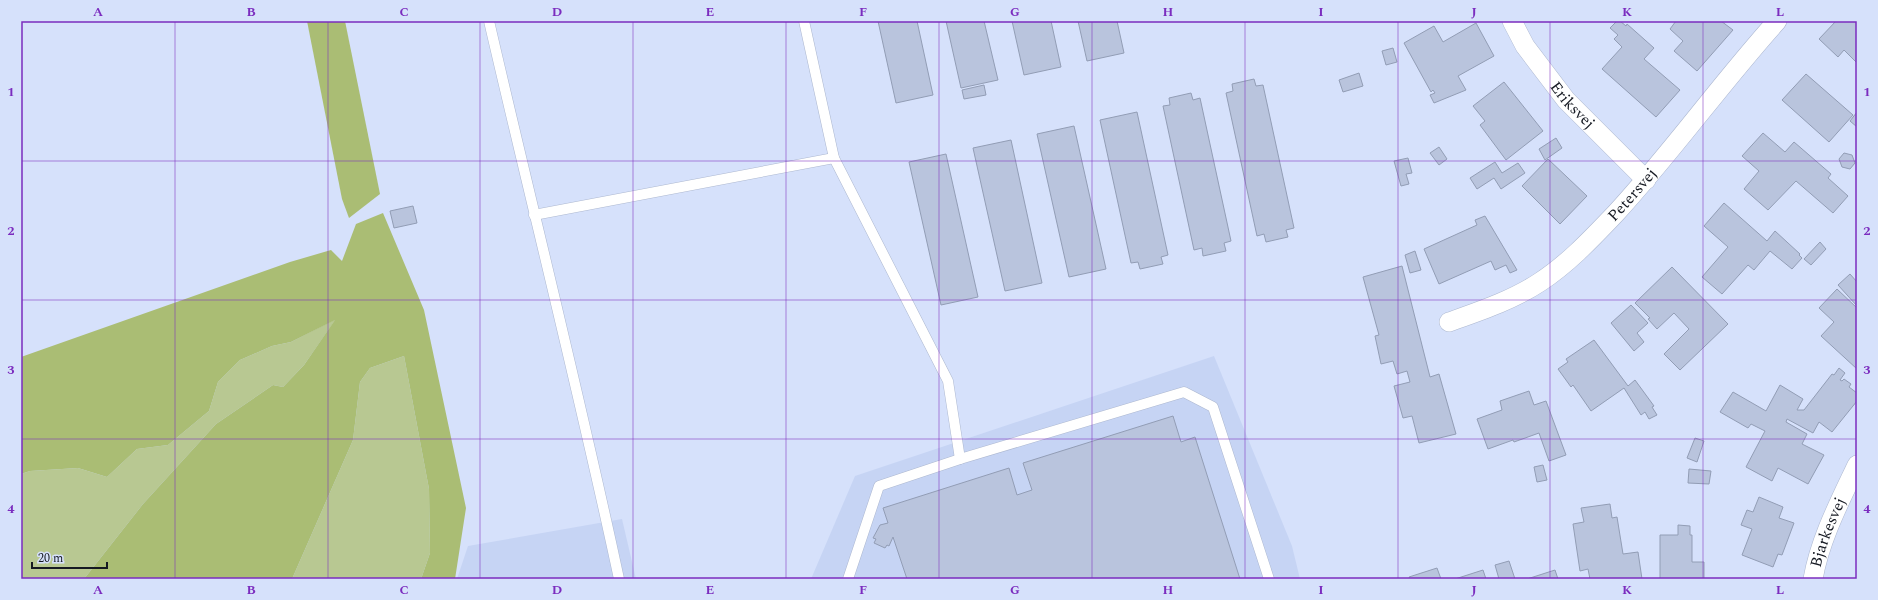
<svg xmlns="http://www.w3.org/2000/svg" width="1878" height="600" viewBox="0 0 1878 600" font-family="Spectral,serif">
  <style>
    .built { fill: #c6d4f4 }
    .green { fill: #b8c892 }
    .forest { fill: #aabd74 }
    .building { fill: #b9c4dd; stroke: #929db5 }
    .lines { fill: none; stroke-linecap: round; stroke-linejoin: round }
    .lane-casing { stroke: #adb8d0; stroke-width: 11 }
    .street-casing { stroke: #adb8d0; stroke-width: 20 }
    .lane { stroke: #fff; stroke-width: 10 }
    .street { stroke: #fff; stroke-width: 19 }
    .grid { fill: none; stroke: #7b2cbf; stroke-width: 1; stroke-opacity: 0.55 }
    .labels { text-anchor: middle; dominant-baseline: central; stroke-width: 4; stroke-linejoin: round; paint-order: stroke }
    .street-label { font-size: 16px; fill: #151922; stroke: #d6e1fb }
    .neatline { fill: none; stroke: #7b2cbf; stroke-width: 1.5 }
    .grid-label { font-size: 13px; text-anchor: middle; font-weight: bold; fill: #7b2cbf }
  </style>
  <rect width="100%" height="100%" fill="#d6e1fb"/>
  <!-- built -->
  <g class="built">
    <path d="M 1214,356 L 1292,546 L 1300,579 L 811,579 L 855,476 Z"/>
    <path d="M 622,519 L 636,579 L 457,579 L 468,546 Z"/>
  </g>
  <!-- green -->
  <g class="green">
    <path d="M 336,319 L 304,365 L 283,387 L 273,385 L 216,424 L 143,504 L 84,579 L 21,579 L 21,474 L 30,471 L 78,468 L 107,477 L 137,449 L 168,445 L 209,411 L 218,382 L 240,360 L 272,346 L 291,342 Z"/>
    <path d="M 404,356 L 429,489 L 430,553 L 421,579 L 292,579 L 353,440 L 360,382 L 370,368 Z"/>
  </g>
  <!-- forest -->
  <g class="forest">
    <path d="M 307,21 L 345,21 L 380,194 L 349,218 L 342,199 Z"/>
    <path d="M 383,213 L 424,310 L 466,508 L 455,579 L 421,579 L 430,553 L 429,489 L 404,356 L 370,368 L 360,382 L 353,440 L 292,579 L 84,579 L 143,504 L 216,424 L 273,385 L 283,387 L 304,365 L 335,320 L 291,342 L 272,346 L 240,360 L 218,382 L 209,411 L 168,445 L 137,449 L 107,477 L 78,468 L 30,471 L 21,474 L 21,357 L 290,262 L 331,250 L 342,261 L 356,224 Z"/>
  </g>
  <!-- building -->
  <g class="building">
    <path d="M 878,21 L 917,21 L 933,95 L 896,103 Z"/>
    <path d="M 946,21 L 984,21 L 998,80 L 961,88 Z"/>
    <path d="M 1012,21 L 1051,21 L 1061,67 L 1024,75 Z"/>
    <path d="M 1078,21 L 1117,21 L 1124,53 L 1087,61 Z"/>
    <path d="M 1617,21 L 1620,21 L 1626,26 L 1627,24 L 1654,48 L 1644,59 L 1680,90 L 1656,117 L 1602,69 L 1622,47 L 1614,39 L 1618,35 L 1610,28 Z"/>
    <path d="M 1676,21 L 1721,21 L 1733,30 L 1697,71 L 1674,51 L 1683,41 L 1670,29 Z"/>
    <path d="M 1836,21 L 1857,21 L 1857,63 L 1844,50 L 1838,57 L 1819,39 Z"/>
    <path d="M 1476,23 L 1494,56 L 1458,76 L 1466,90 L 1434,103 L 1430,95 L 1435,93 L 1433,90 L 1431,92 L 1404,43 L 1434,26 L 1443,42 Z"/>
    <path d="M 1393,48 L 1397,62 L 1386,65 L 1382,51 Z"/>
    <path d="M 1359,73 L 1363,86 L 1343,92 L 1339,80 Z"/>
    <path d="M 1806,74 L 1853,115 L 1829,142 L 1782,100 Z"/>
    <path d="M 1254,79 L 1256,86 L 1263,85 L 1294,228 L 1286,230 L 1288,237 L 1266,242 L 1264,234 L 1257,236 L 1226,93 L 1233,91 L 1232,84 Z"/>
    <path d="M 1504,82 L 1543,131 L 1506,160 L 1480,125 L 1485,121 L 1473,106 Z"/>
    <path d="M 984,85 L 986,95 L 964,99 L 962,90 Z"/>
    <path d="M 1191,93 L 1193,100 L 1200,98 L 1231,241 L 1224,243 L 1226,251 L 1203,256 L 1202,248 L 1194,250 L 1163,106 L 1170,105 L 1169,98 Z"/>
    <path d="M 1137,112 L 1168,255 L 1161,257 L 1163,264 L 1140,269 L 1138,262 L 1131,263 L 1100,120 Z"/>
    <path d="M 1857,112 L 1857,127 L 1850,121 Z"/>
    <path d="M 1074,126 L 1106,269 L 1069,277 L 1037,134 Z"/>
    <path d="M 1763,133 L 1785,152 L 1794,142 L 1831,174 L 1828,178 L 1848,196 L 1833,213 L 1796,181 L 1768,210 L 1744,189 L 1759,171 L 1742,156 Z"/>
    <path d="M 1556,138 L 1562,148 L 1545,160 L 1539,149 Z"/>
    <path d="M 1011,140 L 1042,283 L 1005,291 L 973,148 Z"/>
    <path d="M 1439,147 L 1447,159 L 1439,165 L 1430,153 Z"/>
    <path d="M 1844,153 L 1852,155 L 1855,163 L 1850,169 L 1842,167 L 1839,159 Z"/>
    <path d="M 946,154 L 978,297 L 941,305 L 909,162 Z"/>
    <path d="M 1408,158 L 1412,173 L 1406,174 L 1409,184 L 1401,186 L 1394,161 Z"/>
    <path d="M 1548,159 L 1587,196 L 1560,224 L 1522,186 Z"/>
    <path d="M 1495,162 L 1502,173 L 1518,163 L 1525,173 L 1501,189 L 1494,178 L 1477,189 L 1470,178 Z"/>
    <path d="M 1724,203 L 1767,241 L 1775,231 L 1800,254 L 1799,255 L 1802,258 L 1792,269 L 1770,251 L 1754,270 L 1748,265 L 1722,294 L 1702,277 L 1728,247 L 1704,226 Z"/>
    <path d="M 413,206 L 417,223 L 394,228 L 390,211 Z"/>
    <path d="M 1485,216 L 1517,270 L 1510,273 L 1506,265 L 1495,270 L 1491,261 L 1439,284 L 1424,249 L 1477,225 L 1475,220 Z"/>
    <path d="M 1820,242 L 1826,249 L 1811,265 L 1804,259 Z"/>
    <path d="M 1415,251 L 1421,270 L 1410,273 L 1405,255 Z"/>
    <path d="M 1402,266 L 1430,377 L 1439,374 L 1456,434 L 1419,443 L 1412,416 L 1403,418 L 1394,386 L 1410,382 L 1407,371 L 1397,374 L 1393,361 L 1381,364 L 1375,336 L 1379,335 L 1363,277 Z"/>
    <path d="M 1672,267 L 1728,324 L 1680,370 L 1664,354 L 1689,329 L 1674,313 L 1657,329 L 1648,319 L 1650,318 L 1635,303 Z"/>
    <path d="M 1850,274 L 1857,282 L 1857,306 L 1838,285 Z"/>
    <path d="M 1837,289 L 1857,308 L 1857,369 L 1821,336 L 1834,322 L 1819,308 Z"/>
    <path d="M 1631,305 L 1648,323 L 1637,333 L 1644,342 L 1634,351 L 1611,323 Z"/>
    <path d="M 1594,340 L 1628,386 L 1635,380 L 1654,406 L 1652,407 L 1657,415 L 1649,419 L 1645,412 L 1641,415 L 1624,388 L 1591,411 L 1573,385 L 1571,387 L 1558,369 L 1568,362 L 1566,359 Z"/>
    <path d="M 1839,368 L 1845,373 L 1840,380 L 1842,381 L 1844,379 L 1851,384 L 1849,387 L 1857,393 L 1857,401 L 1832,432 L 1819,422 L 1813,433 L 1787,419 L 1786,422 L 1807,434 L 1802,444 L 1824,455 L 1808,484 L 1778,468 L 1772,481 L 1746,467 L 1765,431 L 1751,424 L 1748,428 L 1720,412 L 1733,392 L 1766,411 L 1780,385 L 1803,399 L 1797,410 L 1804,410 L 1832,374 L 1834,375 Z"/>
    <path d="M 1529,391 L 1534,405 L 1546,401 L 1566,455 L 1549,461 L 1539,433 L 1514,442 L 1513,440 L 1488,449 L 1477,419 L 1502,410 L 1500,401 Z"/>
    <path d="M 1173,416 L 1181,442 L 1195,437 L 1240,579 L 907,579 L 893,537 L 889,546 L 887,545 L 885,548 L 874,543 L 876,539 L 873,538 L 880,525 L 888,523 L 883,508 L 1009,468 L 1017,495 L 1032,490 L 1023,463 Z"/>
    <path d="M 1695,438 L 1704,441 L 1697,462 L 1687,458 Z"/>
    <path d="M 1543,465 L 1547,480 L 1537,482 L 1534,467 Z"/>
    <path d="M 1689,469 L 1711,471 L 1709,484 L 1688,483 Z"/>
    <path d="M 1759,497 L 1783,507 L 1779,518 L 1794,523 L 1782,555 L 1778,554 L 1773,567 L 1742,555 L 1752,529 L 1741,525 L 1747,510 L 1753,512 Z"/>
    <path d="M 1610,504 L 1612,518 L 1617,517 L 1623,554 L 1638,552 L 1642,579 L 1590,579 L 1588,569 L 1580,571 L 1573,524 L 1584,522 L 1581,508 Z"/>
    <path d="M 1678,525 L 1690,526 L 1690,535 L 1692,535 L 1692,562 L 1704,562 L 1704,579 L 1660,579 L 1660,535 L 1678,535 Z"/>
    <path d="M 1509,561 L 1515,579 L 1499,579 L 1495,565 Z"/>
    <path d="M 1437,568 L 1441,579 L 1410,579 L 1409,577 Z"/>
    <path d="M 1483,570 L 1486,579 L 1455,579 Z"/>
    <path d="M 1555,570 L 1558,579 L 1527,579 Z"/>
  </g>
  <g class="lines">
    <defs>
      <g id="lane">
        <path d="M 489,21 C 532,207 579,392 619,579"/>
        <path d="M 804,21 L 834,158 L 948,381 L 960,459"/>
        <path d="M 534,215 L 834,158"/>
        <path d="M 848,579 L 879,486 L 960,459 L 1184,392 L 1213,407 L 1269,579"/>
      </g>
      <g id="street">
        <path id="s1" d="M 1512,21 L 1525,46 L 1566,100 L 1646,180"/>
        <path id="s2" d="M 1449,322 C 1480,311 1513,300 1540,282 C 1569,263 1593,237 1616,213 C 1673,151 1721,83 1777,21"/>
        <path id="s3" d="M 1813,579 C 1820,539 1840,501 1857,465"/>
      </g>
    </defs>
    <!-- lane casing -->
    <use href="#lane" class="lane-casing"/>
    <!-- street casing -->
    <use href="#street" class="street-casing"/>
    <!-- lane -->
    <use href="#lane" class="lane"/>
    <!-- street -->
    <use href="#street" class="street"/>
  </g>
  <!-- grid -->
  <path class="grid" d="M 175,21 L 175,579M 328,21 L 328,579M 480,21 L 480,579M 633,21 L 633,579M 786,21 L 786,579M 939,21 L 939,579M 1092,21 L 1092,579M 1245,21 L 1245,579M 1398,21 L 1398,579M 1550,21 L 1550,579M 1703,21 L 1703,579M 21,161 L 1857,161M 21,300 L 1857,300M 21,439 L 1857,439"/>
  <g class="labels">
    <!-- street labels -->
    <g class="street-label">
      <text stroke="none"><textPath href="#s1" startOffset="104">Eriksvej</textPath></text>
      <text stroke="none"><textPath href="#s2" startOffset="227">Petersvej</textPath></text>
      <text stroke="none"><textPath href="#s3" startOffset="49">Bjarkesvej</textPath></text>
    </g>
  </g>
  <!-- border -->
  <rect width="1878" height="600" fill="none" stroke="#d6e1fb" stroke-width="44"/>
  <!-- scale -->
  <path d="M32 562v6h75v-6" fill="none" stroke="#151922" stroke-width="2"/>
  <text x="38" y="562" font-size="12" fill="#151922" stroke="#d6e1fb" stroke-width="3" paint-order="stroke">20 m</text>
  <rect x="22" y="22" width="1834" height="556" class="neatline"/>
  <g class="grid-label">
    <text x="98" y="16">A</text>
    <text x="251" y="16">B</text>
    <text x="404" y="16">C</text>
    <text x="557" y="16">D</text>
    <text x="710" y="16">E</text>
    <text x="863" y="16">F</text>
    <text x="1015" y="16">G</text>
    <text x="1168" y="16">H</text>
    <text x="1321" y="16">I</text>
    <text x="1474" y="16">J</text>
    <text x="1627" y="16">K</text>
    <text x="1780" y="16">L</text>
    <text x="11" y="96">1</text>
    <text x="1867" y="96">1</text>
    <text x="11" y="235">2</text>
    <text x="1867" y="235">2</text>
    <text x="11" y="374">3</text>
    <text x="1867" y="374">3</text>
    <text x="11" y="513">4</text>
    <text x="1867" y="513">4</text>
    <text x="98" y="594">A</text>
    <text x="251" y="594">B</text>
    <text x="404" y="594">C</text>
    <text x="557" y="594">D</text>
    <text x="710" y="594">E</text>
    <text x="863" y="594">F</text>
    <text x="1015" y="594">G</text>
    <text x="1168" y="594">H</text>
    <text x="1321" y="594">I</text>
    <text x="1474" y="594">J</text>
    <text x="1627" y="594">K</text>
    <text x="1780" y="594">L</text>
  </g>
</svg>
